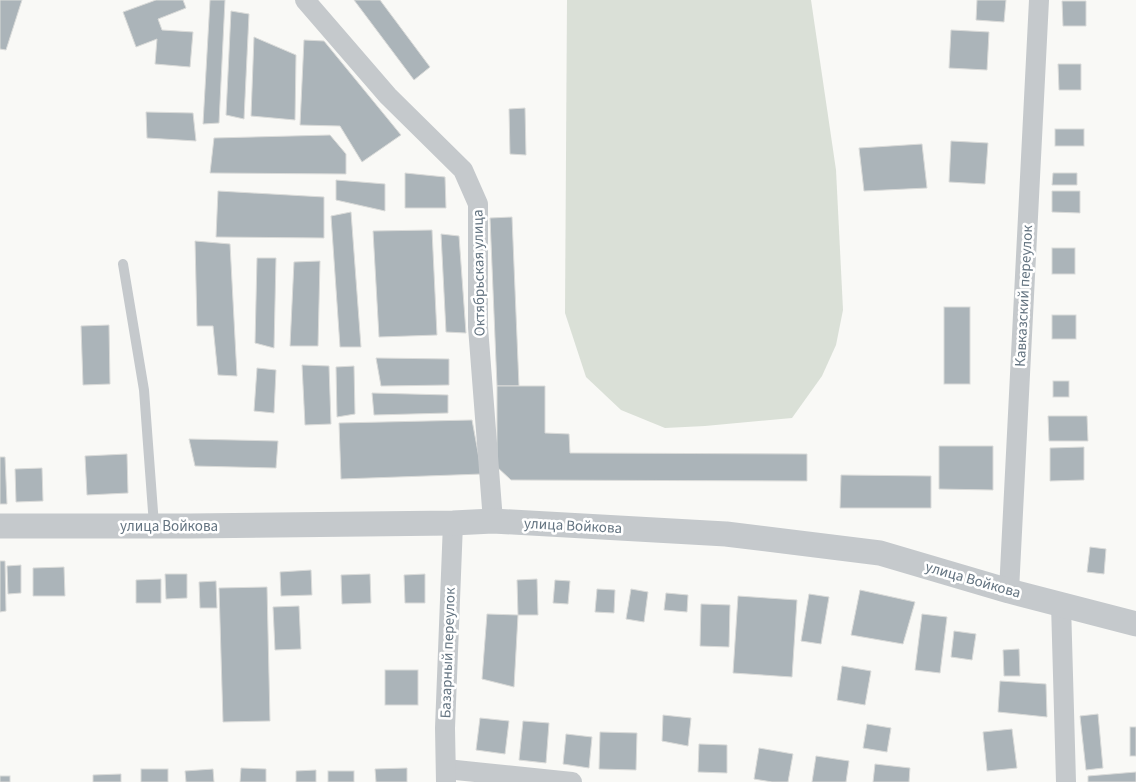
<svg xmlns="http://www.w3.org/2000/svg" width="1136" height="782" viewBox="0 0 1136 782" font-family="'Source Sans 3',sans-serif">
  <style>
    .green { fill: #dae0d7 }
    .building { fill: #abb4b9; stroke: #dadbd9 }
    .lines { fill: none; stroke-linecap: round; stroke-linejoin: round }
    .service { stroke: #c5c9cc; stroke-width: 10 }
    .minor { stroke: #c5c9cc; stroke-width: 20 }
    .tertiary { stroke: #c5c9cc; stroke-width: 25 }
    .labels { text-anchor: middle; dominant-baseline: central; stroke-width: 5; stroke-linejoin: round; paint-order: stroke }
    .street-label { font-size: 15px; fill: #647481; stroke: #fff }
  </style>
  <rect width="100%" height="100%" fill="#f9f9f6"/>
  <!-- green -->
  <path class="green" d="M 567,0 L 811,0 L 836,170 L 843,310 L 836,345 L 822,376 L 792,418 L 705,426 L 665,428 L 621,410 L 586,377 L 565,313 Z"/>
  <!-- building -->
  <g class="building">
    <path d="M 0,0 L 22,0 L 6,50 L 0,49 Z"/>
    <path d="M 156,0 L 183,0 L 186,8 L 158,19 L 162,30 L 193,32 L 190,67 L 155,64 L 157,39 L 136,47 L 123,12 Z"/>
    <path d="M 210,0 L 225,0 L 219,123 L 203,124 Z"/>
    <path d="M 354,0 L 380,0 L 430,67 L 414,80 Z"/>
    <path d="M 977,0 L 1006,0 L 1004,22 L 976,20 Z"/>
    <path d="M 1062,1 L 1086,1 L 1086,26 L 1063,26 Z"/>
    <path d="M 231,11 L 249,14 L 244,119 L 226,115 Z"/>
    <path d="M 951,30 L 989,32 L 987,70 L 949,68 Z"/>
    <path d="M 254,37 L 296,55 L 295,120 L 251,116 Z"/>
    <path d="M 304,40 L 324,41 L 401,135 L 362,162 L 340,126 L 300,125 Z"/>
    <path d="M 1058,64 L 1081,64 L 1081,90 L 1059,90 Z"/>
    <path d="M 525,108 L 526,155 L 510,154 L 509,109 Z"/>
    <path d="M 146,112 L 193,113 L 196,141 L 147,138 Z"/>
    <rect x="1055" y="129" width="29" height="17"/>
    <path d="M 330,135 L 346,154 L 346,174 L 210,173 L 214,138 Z"/>
    <path d="M 951,141 L 988,143 L 985,184 L 949,182 Z"/>
    <path d="M 922,144 L 927,188 L 864,191 L 859,148 Z"/>
    <path d="M 405,173 L 445,177 L 446,208 L 405,208 Z"/>
    <path d="M 1053,173 L 1077,173 L 1077,185 L 1052,185 Z"/>
    <path d="M 336,180 L 385,184 L 385,211 L 336,200 Z"/>
    <path d="M 218,191 L 324,197 L 324,238 L 216,237 Z"/>
    <path d="M 1052,191 L 1080,191 L 1080,213 L 1052,212 Z"/>
    <path d="M 351,212 L 361,347 L 340,347 L 331,216 Z"/>
    <path d="M 512,217 L 519,386 L 497,386 L 490,218 Z"/>
    <path d="M 432,230 L 437,335 L 379,337 L 373,231 Z"/>
    <path d="M 441,234 L 459,236 L 466,333 L 446,332 Z"/>
    <path d="M 195,241 L 230,244 L 237,376 L 218,375 L 213,326 L 197,326 Z"/>
    <rect x="1052" y="248" width="23" height="26"/>
    <path d="M 257,258 L 276,258 L 274,348 L 255,343 Z"/>
    <path d="M 320,261 L 318,346 L 290,346 L 294,262 Z"/>
    <rect x="944" y="307" width="26" height="77"/>
    <rect x="1052" y="315" width="24" height="24"/>
    <path d="M 109,325 L 110,384 L 83,385 L 81,326 Z"/>
    <path d="M 376,358 L 449,359 L 449,385 L 381,386 Z"/>
    <path d="M 302,365 L 329,366 L 331,424 L 305,425 Z"/>
    <path d="M 354,366 L 355,414 L 337,417 L 336,367 Z"/>
    <path d="M 257,368 L 276,370 L 274,413 L 254,411 Z"/>
    <rect x="1053" y="381" width="16" height="16"/>
    <path d="M 497,386 L 545,386 L 545,433 L 569,434 L 570,453 L 807,454 L 807,481 L 511,480 L 497,467 Z"/>
    <path d="M 372,393 L 448,395 L 448,413 L 374,415 Z"/>
    <path d="M 1048,416 L 1087,416 L 1088,441 L 1049,441 Z"/>
    <path d="M 472,420 L 482,474 L 341,479 L 339,423 Z"/>
    <path d="M 189,439 L 278,441 L 276,468 L 195,466 Z"/>
    <path d="M 939,446 L 993,446 L 993,490 L 939,489 Z"/>
    <path d="M 1084,447 L 1084,480 L 1050,481 L 1050,448 Z"/>
    <path d="M 127,454 L 128,493 L 87,495 L 85,456 Z"/>
    <path d="M 0,457 L 5,457 L 7,504 L 0,504 Z"/>
    <path d="M 42,468 L 43,501 L 16,502 L 15,469 Z"/>
    <path d="M 841,475 L 931,476 L 931,508 L 840,508 Z"/>
    <path d="M 1090,547 L 1106,549 L 1104,574 L 1087,572 Z"/>
    <path d="M 0,561 L 5,561 L 6,611 L 0,612 Z"/>
    <path d="M 21,565 L 21,593 L 8,594 L 7,566 Z"/>
    <path d="M 64,567 L 65,596 L 33,596 L 33,568 Z"/>
    <path d="M 311,570 L 312,595 L 281,596 L 280,572 Z"/>
    <path d="M 165,574 L 187,574 L 187,598 L 166,599 Z"/>
    <path d="M 370,574 L 371,603 L 342,604 L 341,575 Z"/>
    <path d="M 425,574 L 425,603 L 405,603 L 404,575 Z"/>
    <path d="M 161,579 L 161,603 L 136,603 L 136,580 Z"/>
    <path d="M 537,579 L 538,615 L 518,615 L 517,580 Z"/>
    <path d="M 555,580 L 570,581 L 568,604 L 553,603 Z"/>
    <path d="M 216,581 L 217,608 L 200,608 L 199,582 Z"/>
    <path d="M 267,587 L 270,721 L 223,722 L 219,588 Z"/>
    <path d="M 597,589 L 615,590 L 614,613 L 595,612 Z"/>
    <path d="M 631,589 L 648,592 L 644,622 L 626,619 Z"/>
    <path d="M 860,590 L 915,602 L 903,644 L 851,635 Z"/>
    <path d="M 666,593 L 688,595 L 687,612 L 664,610 Z"/>
    <path d="M 809,594 L 829,597 L 821,644 L 801,641 Z"/>
    <path d="M 738,596 L 797,600 L 792,677 L 733,673 Z"/>
    <path d="M 701,604 L 730,605 L 729,647 L 700,646 Z"/>
    <path d="M 299,606 L 301,649 L 275,650 L 273,607 Z"/>
    <path d="M 487,614 L 518,615 L 514,687 L 482,679 Z"/>
    <path d="M 922,614 L 947,617 L 940,673 L 915,670 Z"/>
    <path d="M 954,631 L 976,634 L 972,660 L 951,657 Z"/>
    <path d="M 1019,649 L 1020,676 L 1004,676 L 1003,650 Z"/>
    <path d="M 842,666 L 871,671 L 865,705 L 837,700 Z"/>
    <rect x="385" y="670" width="33" height="35"/>
    <path d="M 1000,681 L 1046,684 L 1047,717 L 998,712 Z"/>
    <path d="M 1098,714 L 1103,768 L 1086,770 L 1080,716 Z"/>
    <path d="M 663,715 L 691,718 L 688,746 L 662,741 Z"/>
    <path d="M 480,718 L 509,721 L 505,754 L 476,750 Z"/>
    <path d="M 523,721 L 549,723 L 546,763 L 519,760 Z"/>
    <path d="M 867,724 L 891,728 L 887,752 L 863,748 Z"/>
    <rect x="1130" y="727" width="6" height="29"/>
    <path d="M 1012,729 L 1017,768 L 987,771 L 983,732 Z"/>
    <path d="M 600,732 L 637,733 L 636,770 L 599,769 Z"/>
    <path d="M 566,734 L 592,737 L 589,768 L 563,764 Z"/>
    <path d="M 699,744 L 727,745 L 727,773 L 698,772 Z"/>
    <path d="M 759,748 L 793,754 L 788,782 L 772,782 L 754,779 Z"/>
    <path d="M 816,756 L 849,761 L 846,782 L 812,782 Z"/>
    <path d="M 875,764 L 910,768 L 909,782 L 873,782 Z"/>
    <path d="M 241,768 L 266,769 L 266,782 L 240,782 Z"/>
    <path d="M 407,768 L 407,782 L 376,782 L 375,769 Z"/>
    <rect x="141" y="769" width="27" height="13"/>
    <path d="M 213,769 L 214,782 L 186,782 L 185,771 Z"/>
    <path d="M 316,770 L 316,782 L 296,782 L 296,771 Z"/>
    <rect x="328" y="771" width="26" height="11"/>
    <path d="M 1136,772 L 1136,782 L 1088,782 L 1088,776 Z"/>
    <path d="M 121,774 L 121,782 L 93,782 L 93,775 Z"/>
    <rect x="0" y="776" width="10" height="6"/>
  </g>
  <g class="lines">
    <!-- service -->
    <path class="service" d="M 123,264 L 144,390 L 154,525"/>
    <!-- minor -->
    <g class="minor">
      <path d="M 305,0 L 388,96 L 463,170 L 478,204 L 478,327 L 493,521"/>
      <path d="M 1009,591 L 1039,0"/>
      <path d="M 1061,604 L 1066,782"/>
      <path d="M 446,769 L 572,782"/>
      <path d="M 446,782 L 445,728 L 453,523"/>
    </g>
    <!-- tertiary -->
    <path class="tertiary" d="M 0,526 L 190,526 L 453,523 L 493,521 L 726,534 L 880,553 L 1009,591 L 1136,624"/>
  </g>
  <g class="labels">
    <!-- street labels -->
    <g class="street-label">
      <text transform="translate(479 273) rotate(-91)">Октябрьская улица</text>
      <text transform="translate(1024 296) rotate(-87)">Кавказский переулок</text>
      <text x="169" y="526">улица Войкова</text>
      <text transform="translate(573 526) rotate(3)">улица Войкова</text>
      <text transform="translate(973 580) rotate(16)">улица Войкова</text>
      <text transform="translate(448 653) rotate(-88)">Базарный переулок</text>
    </g>
  </g>
</svg>
